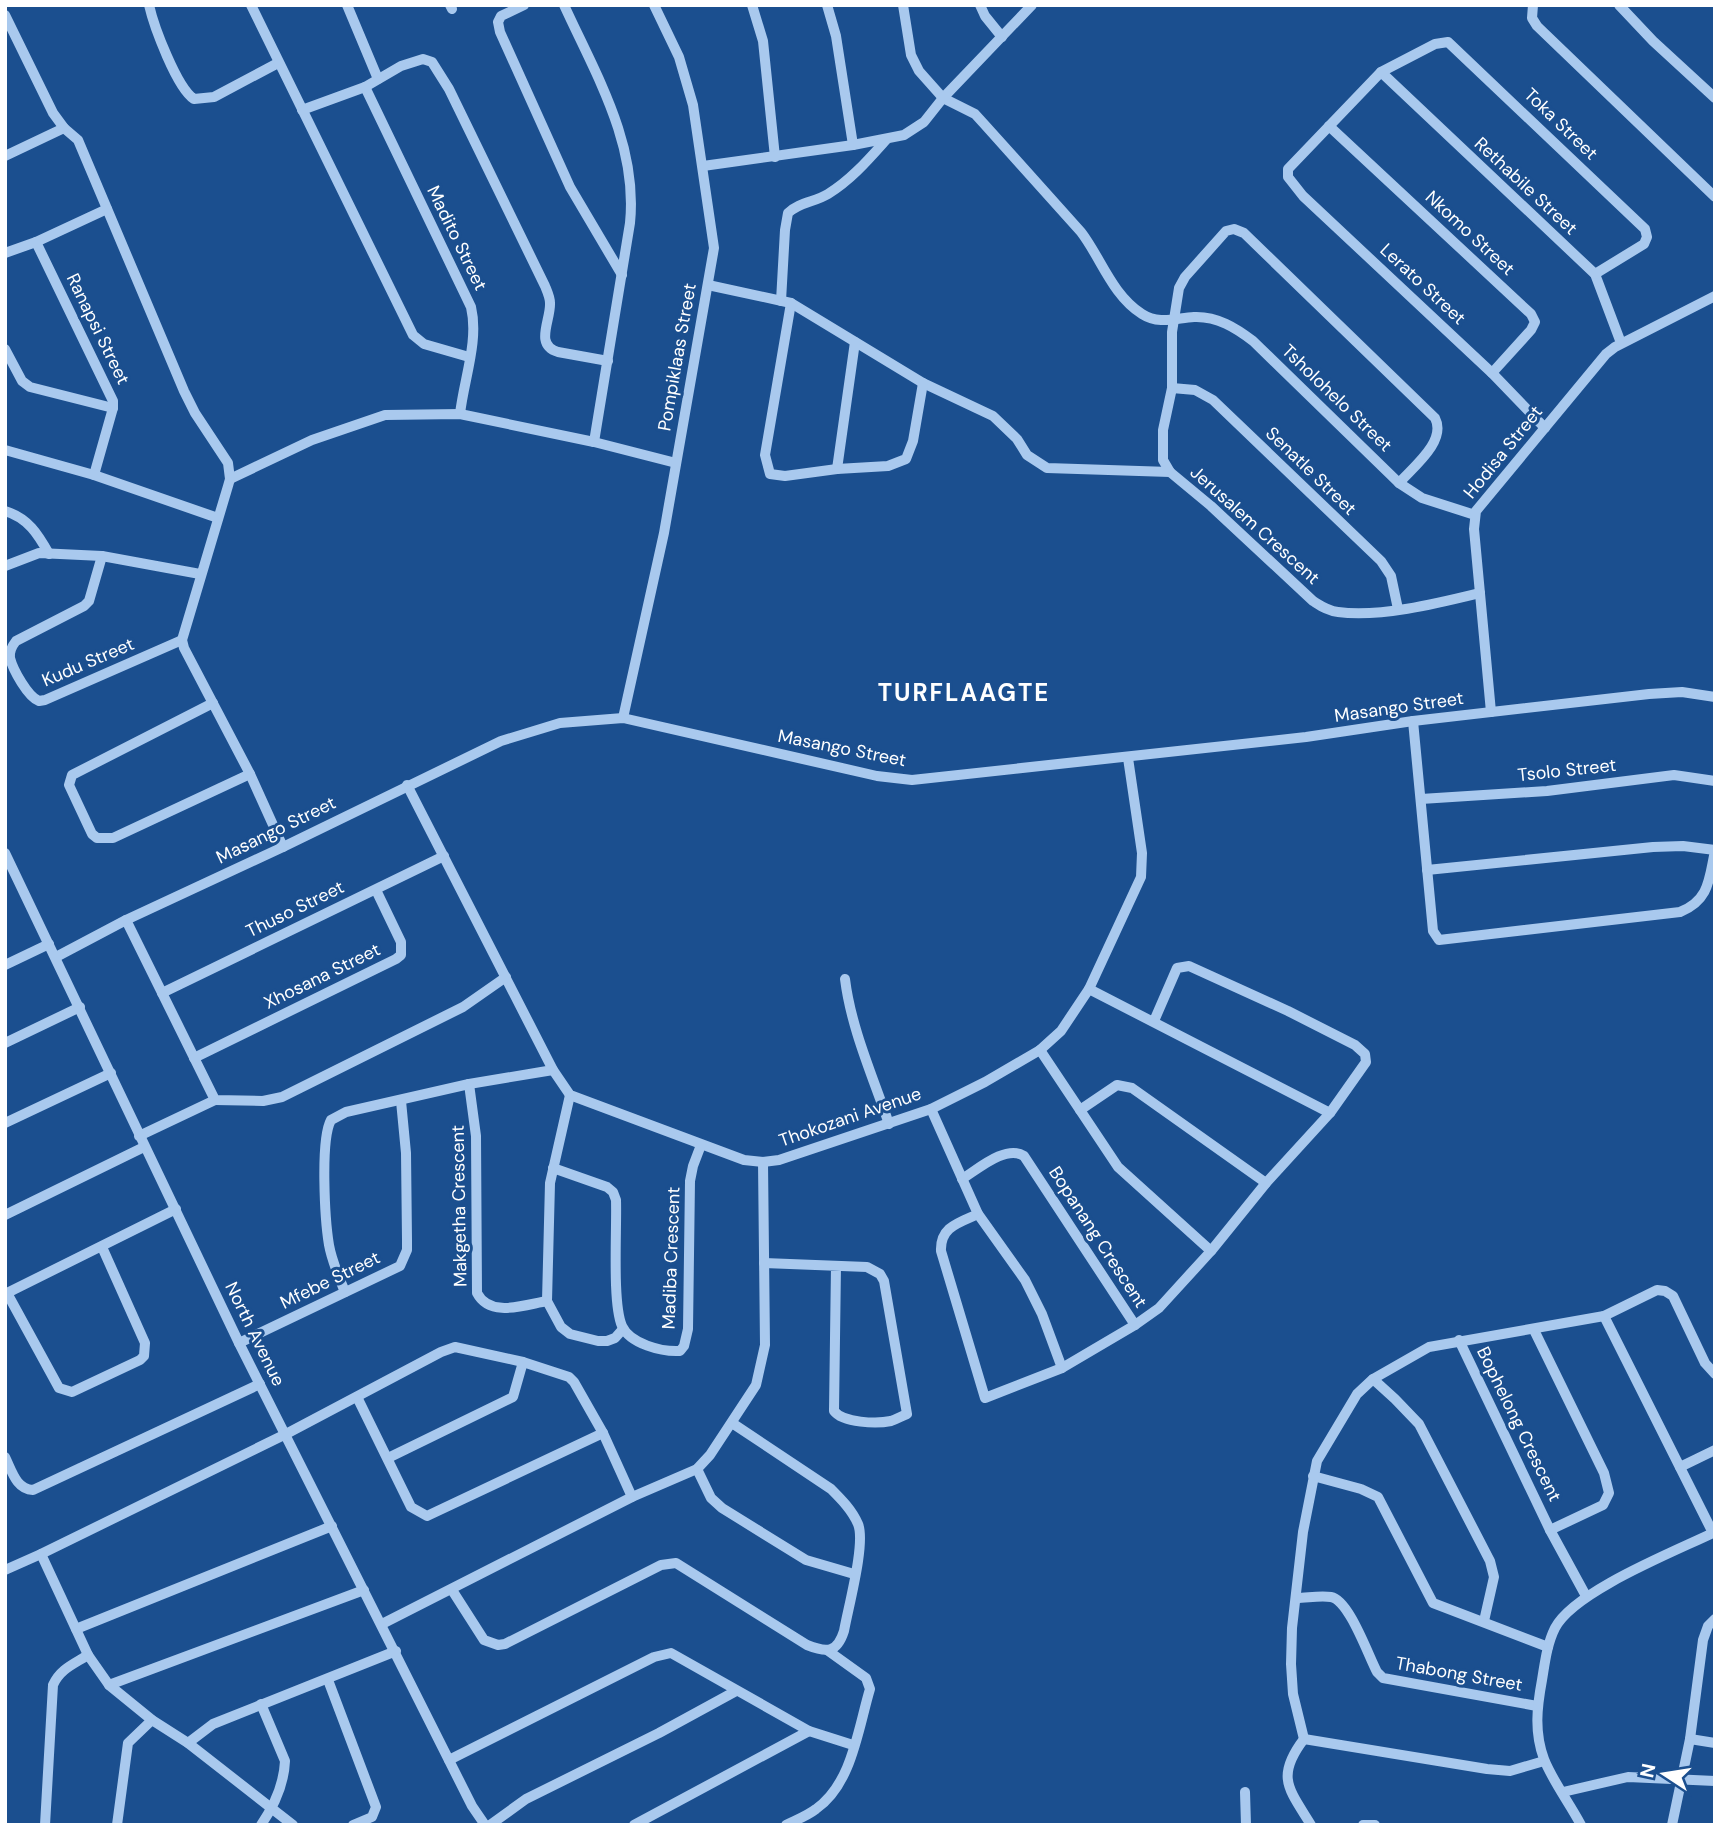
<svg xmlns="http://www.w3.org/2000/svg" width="1720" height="1830" viewBox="0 0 1720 1830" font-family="'DM Sans',sans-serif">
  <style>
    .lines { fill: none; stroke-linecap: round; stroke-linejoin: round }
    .minor { stroke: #a9c9ee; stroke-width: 10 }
    .labels { text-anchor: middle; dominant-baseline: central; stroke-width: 6; stroke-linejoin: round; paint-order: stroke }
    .street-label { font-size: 18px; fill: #fff; stroke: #1b4f8f }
    .district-label { font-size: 24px; font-weight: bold; letter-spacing: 2px; fill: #fff; stroke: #1b4f8f }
  </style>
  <rect width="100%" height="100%" fill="#1b4f8f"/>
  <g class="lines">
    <!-- minor -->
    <g class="minor">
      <path d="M 149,5 C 154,27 177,88 194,99 L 214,97 L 278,63"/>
      <path d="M 251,5 L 413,335 L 424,344 L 469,357"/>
      <path d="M 347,5 L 378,79"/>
      <path d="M 450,5 L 452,9"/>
      <path d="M 524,5 L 501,16 L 498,22 L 500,32 L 570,187 L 622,275"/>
      <path d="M 564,5 C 596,75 638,144 630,223 L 594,442"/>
      <path d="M 752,5 L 763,41 L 775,157"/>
      <path d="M 827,5 L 836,36 L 853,145"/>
      <path d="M 903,5 L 911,55 L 919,71 L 943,98 L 975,114 L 985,125 L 1081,232 C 1101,258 1112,295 1142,314 C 1159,325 1176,318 1194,317 C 1217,316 1236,328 1253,341 L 1399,483 L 1422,498 L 1475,515"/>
      <path d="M 980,5 L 985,16 L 1002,37"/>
      <path d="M 1533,5 L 1532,18 L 1537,26 L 1715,197"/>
      <path d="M 1619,5 L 1653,41 L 1715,98"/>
      <path d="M 5,15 L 53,113 L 64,128 L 78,140 L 184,391 L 195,413 L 228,463 L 230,479 L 228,486 L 182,640 L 184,648 L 250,774 L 283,847"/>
      <path d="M 1381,72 L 1595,274 L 1621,343"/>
      <path d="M 365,87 L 471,307 C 479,341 464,379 460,414"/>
      <path d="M 302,110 L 365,87 L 401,66 L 423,59 L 432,62 L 449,89 L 545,286 C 547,291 550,297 550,303 C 551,320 534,345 558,352 L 608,361"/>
      <path d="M 1329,126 L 1531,314 L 1535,322 L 1531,330 L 1492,373"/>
      <path d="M 5,156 L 64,128"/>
      <path d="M 703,166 L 853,145 L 904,135 L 924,122 L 943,98 L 1032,5"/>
      <path d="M 36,242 L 113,401 L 113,408 L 94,475"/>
      <path d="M 5,253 L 36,242 L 107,209"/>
      <path d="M 708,285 L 791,303 L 923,383 L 993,416 L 1017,439 L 1027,455 L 1047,468 L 1170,472"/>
      <path d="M 781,301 L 785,230 L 788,213 C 799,202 815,202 828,194 C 851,180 869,159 886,140"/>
      <path d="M 791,303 L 765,455 L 770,474 L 785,476 L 837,469 L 888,466 L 906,459 L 913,441 L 923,383"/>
      <path d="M 5,349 L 22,381 L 30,387 L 113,408"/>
      <path d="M 1172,388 L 1195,390 L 1213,400 L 1381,561 L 1391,576 L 1398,609"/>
      <path d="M 1545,428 L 1492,373 L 1303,196 L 1288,177 L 1288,169 L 1381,72 L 1435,44 L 1448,42 L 1645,229 L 1647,237 L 1644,244 L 1595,274"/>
      <path d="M 5,450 L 94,475 L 218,518"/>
      <path d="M 837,469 L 855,342"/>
      <path d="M 230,479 L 312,440 L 385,415 L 460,414 L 594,442 L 676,463"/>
      <path d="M 1399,483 C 1413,467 1447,441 1435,418 L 1244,233 L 1234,229 L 1226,231 L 1185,277 L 1179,288 L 1172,332 L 1172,388 L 1163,430 L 1163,460 L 1170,472 L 1211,506 L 1313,601 C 1321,606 1328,611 1338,612 C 1379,618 1439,603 1480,593"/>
      <path d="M 5,511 C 28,518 38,534 49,554"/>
      <path d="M 102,556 L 89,601 L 84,606 L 16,641 C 12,646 9,651 10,658 C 13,670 28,697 39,701 L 45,700 L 182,640"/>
      <path d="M 5,566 L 39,553 L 102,556 L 200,574"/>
      <path d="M 213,703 L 72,775 L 69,785 L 92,834 L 97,838 L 113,838 L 250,774"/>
      <path d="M 1491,712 L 1474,529 L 1476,511 L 1606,354 L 1615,347 L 1715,296"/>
      <path d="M 623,718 L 664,533 L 714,248 L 693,105 L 679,57 L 654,5"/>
      <path d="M 1413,721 L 1433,931 L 1439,940 L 1680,912 C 1710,900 1709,878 1715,851"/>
      <path d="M 407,785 L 553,1070 L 570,1095 L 744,1160 L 763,1162 L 779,1160 L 931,1109 L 985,1082 L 1040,1050 L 1061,1031 L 1089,989 L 1141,877 L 1142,853 L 1128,758"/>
      <path d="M 1421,799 L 1547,791 L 1674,775 L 1715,781"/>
      <path d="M 5,853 L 239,1343 L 472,1806 L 485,1825"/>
      <path d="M 1427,870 L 1653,847 L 1683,846 L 1715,850"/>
      <path d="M 126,920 L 215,1100 L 263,1101 L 282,1097 L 463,1007 L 506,977"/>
      <path d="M 56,957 L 126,920 L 283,847 L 501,741 L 560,723 L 623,718 L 877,776 L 912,780 L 1306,737 L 1413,721 L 1649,694 L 1682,692 L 1715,697"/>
      <path d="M 5,965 L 49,944"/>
      <path d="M 845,979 C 851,1028 873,1077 889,1124"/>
      <path d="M 1089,989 L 1330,1113"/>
      <path d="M 162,993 L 444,856"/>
      <path d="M 5,1043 L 80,1007"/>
      <path d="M 1040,1050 L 1118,1167 L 1211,1251"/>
      <path d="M 194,1058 L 396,959 L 401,955 L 401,942 L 376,890"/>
      <path d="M 469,1084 L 476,1136 L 477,1293 C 490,1318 524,1305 547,1301"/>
      <path d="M 570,1095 L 550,1183 L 547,1301 L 561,1327 L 570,1334 L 598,1341 L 607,1341 L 615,1338 L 623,1329"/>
      <path d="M 931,1109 L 978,1214 L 1025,1280 L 1042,1314 L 1062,1368"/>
      <path d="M 1080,1110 L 1117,1085 L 1132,1088 L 1266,1183"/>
      <path d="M 5,1123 L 111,1073"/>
      <path d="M 139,1136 L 215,1100"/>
      <path d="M 553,1168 L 607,1187 L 613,1192 L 616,1200 C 617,1229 612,1303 622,1326 C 630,1344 662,1352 680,1351 L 684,1346 L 688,1329 L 690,1181 L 693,1166 L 701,1145"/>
      <path d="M 962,1179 C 977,1170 1006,1144 1024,1156 L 1135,1325"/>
      <path d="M 978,1214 C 958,1223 940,1227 941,1251 L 985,1398 L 1062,1368 L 1135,1325 L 1159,1308 L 1211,1251 L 1266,1183 L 1330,1113 L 1366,1062 L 1365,1054 L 1355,1045 L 1288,1011 L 1189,966 L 1177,968 L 1154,1021"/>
      <path d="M 5,1215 L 144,1147"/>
      <path d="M 764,1263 L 867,1267 L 880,1274 L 884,1281 L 907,1414 C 902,1416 897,1419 891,1421 C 877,1424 843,1423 834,1411 L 836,1266"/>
      <path d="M 345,1292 C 339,1277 332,1262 329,1245 C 325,1221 320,1140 331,1120 L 346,1112 L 469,1084 L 553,1070"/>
      <path d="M 7,1293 L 59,1388 L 72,1392 L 140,1360 L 144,1356 L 145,1343 L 102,1247"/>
      <path d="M 5,1294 L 176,1209"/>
      <path d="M 1604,1316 L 1713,1533"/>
      <path d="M 1534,1330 L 1604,1473 L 1609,1493 L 1603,1505 L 1550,1530"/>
      <path d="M 1459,1340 L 1550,1530 L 1586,1596"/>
      <path d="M 239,1343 L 400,1266 L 407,1250 L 407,1240 L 406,1153 L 401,1101"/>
      <path d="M 1373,1379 L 1395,1399 L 1419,1424 L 1490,1561 L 1494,1577 L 1484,1621"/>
      <path d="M 357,1397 L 411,1507 L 427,1516 L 603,1433"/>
      <path d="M 5,1457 C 12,1471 16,1489 33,1490 L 260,1384"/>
      <path d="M 388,1458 L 513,1397 L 523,1362"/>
      <path d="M 1680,1467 L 1715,1450"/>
      <path d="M 697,1469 L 711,1498 L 722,1508 L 806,1560 L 854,1574"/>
      <path d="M 1313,1476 L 1361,1489 L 1378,1497 L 1433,1603 L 1548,1647"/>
      <path d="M 41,1554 L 88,1655 L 109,1685 L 152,1720 L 188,1743 L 293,1825"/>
      <path d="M 5,1570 L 41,1554 L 286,1434 L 441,1352 L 455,1347 L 523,1362 L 569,1377 L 574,1382 L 603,1433 L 632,1497"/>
      <path d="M 452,1590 L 484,1640 L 498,1645 L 505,1644 L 661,1565 L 676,1563 L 807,1645 C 827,1653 837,1653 844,1631 C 848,1608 866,1543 858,1524 C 852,1510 841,1499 831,1489 L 732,1423"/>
      <path d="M 1297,1598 C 1307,1598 1320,1595 1331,1597 C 1349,1600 1368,1655 1377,1672 L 1383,1678 L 1537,1706"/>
      <path d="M 382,1624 L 632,1497 L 697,1469 L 710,1455 L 756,1385 L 765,1345 L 763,1162"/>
      <path d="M 76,1629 L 332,1526"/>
      <path d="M 328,1680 L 376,1807 L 372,1817 L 353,1825"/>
      <path d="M 109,1685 L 364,1590"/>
      <path d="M 261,1704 L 285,1761 C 284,1784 274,1806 261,1825"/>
      <path d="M 1304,1739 L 1293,1694 L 1291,1664 L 1292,1628 L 1303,1532 L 1317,1461 L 1357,1394 L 1373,1379 L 1429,1347 L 1604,1316 L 1657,1290 L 1665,1291 L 1673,1296 L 1705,1363 L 1715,1374"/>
      <path d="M 1304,1739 L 1487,1769 L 1510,1771 L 1544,1761"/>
      <path d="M 1304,1739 C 1275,1777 1289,1789 1311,1825"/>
      <path d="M 1690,1739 L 1715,1743"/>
      <path d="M 188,1743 L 213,1724 L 396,1651"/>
      <path d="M 449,1760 L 654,1657 L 671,1653 L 809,1731 L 853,1745"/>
      <path d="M 1245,1792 L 1246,1825"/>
      <path d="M 1563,1792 L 1628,1777 L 1715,1781"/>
      <path d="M 45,1825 L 53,1685 C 60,1669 74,1664 88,1655"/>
      <path d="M 117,1825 L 128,1743 L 152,1720"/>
      <path d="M 490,1825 L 526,1799 L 659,1733 L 736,1691"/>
      <path d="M 634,1825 L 809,1731"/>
      <path d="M 786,1825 C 796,1820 807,1816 816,1809 C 852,1784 858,1729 870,1689 L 866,1678 L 827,1650"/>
      <path d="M 1363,1825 L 1375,1825"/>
      <path d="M 1581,1825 C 1570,1804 1552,1780 1544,1759 C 1534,1732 1537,1707 1542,1680 C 1545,1662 1547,1644 1555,1628 C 1574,1591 1676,1551 1715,1532"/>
      <path d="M 1672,1825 L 1690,1739 L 1703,1640 L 1708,1626 L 1715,1619"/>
    </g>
  </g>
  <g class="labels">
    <!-- street labels -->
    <g class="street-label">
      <text transform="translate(1561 124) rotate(44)">Toka Street</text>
      <text transform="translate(1526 186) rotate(43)">Rethabile Street</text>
      <text transform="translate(1470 233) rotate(43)">Nkomo Street</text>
      <text transform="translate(457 238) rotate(64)">Madito Street</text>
      <text transform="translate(1423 284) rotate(43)">Lerato Street</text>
      <text transform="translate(98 329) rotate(64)">Ranapsi Street</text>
      <text transform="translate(677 357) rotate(-80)">Pompiklaas Street</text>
      <text transform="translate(1337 398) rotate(44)">Tsholohelo Street</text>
      <text transform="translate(1503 452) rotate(-51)">Hodisa Street</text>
      <text transform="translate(1311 471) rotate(44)">Senatle Street</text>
      <text transform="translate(1255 525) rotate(42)">Jerusalem Crescent</text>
      <text transform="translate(88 662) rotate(-23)">Kudu Street</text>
      <text transform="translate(1399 707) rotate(-8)">Masango Street</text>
      <text transform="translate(842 748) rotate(11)">Masango Street</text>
      <text transform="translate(1567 770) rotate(-6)">Tsolo Street</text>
      <text transform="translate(276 830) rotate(-26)">Masango Street</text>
      <text transform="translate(295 909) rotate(-26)">Thuso Street</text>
      <text transform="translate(322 976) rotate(-26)">Xhosana Street</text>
      <text transform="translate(850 1117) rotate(-19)">Thokozani Avenue</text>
      <text transform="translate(459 1206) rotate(-91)">Makgetha Crescent</text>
      <text transform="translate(1098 1237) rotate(57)">Bopanang Crescent</text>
      <text transform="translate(671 1258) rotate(-88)">Madiba Crescent</text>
      <text transform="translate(330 1280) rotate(-26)">Mfebe Street</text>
      <text transform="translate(255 1334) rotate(64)">North Avenue</text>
      <text transform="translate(1519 1424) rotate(64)">Bophelong Crescent</text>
      <text transform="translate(1459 1674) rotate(10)">Thabong Street</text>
    </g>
    <!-- district labels -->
    <g class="district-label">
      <text x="964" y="692">TURFLAAGTE</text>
    </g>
  </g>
  <!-- border -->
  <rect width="1720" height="1830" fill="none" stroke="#ffffff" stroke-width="14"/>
  <!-- north arrow -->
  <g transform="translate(1664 1774) rotate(282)" stroke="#1b4f8f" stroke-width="5" paint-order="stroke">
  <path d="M0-5L12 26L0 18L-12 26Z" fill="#ffffff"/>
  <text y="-10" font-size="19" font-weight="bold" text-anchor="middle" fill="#ffffff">N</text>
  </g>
</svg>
